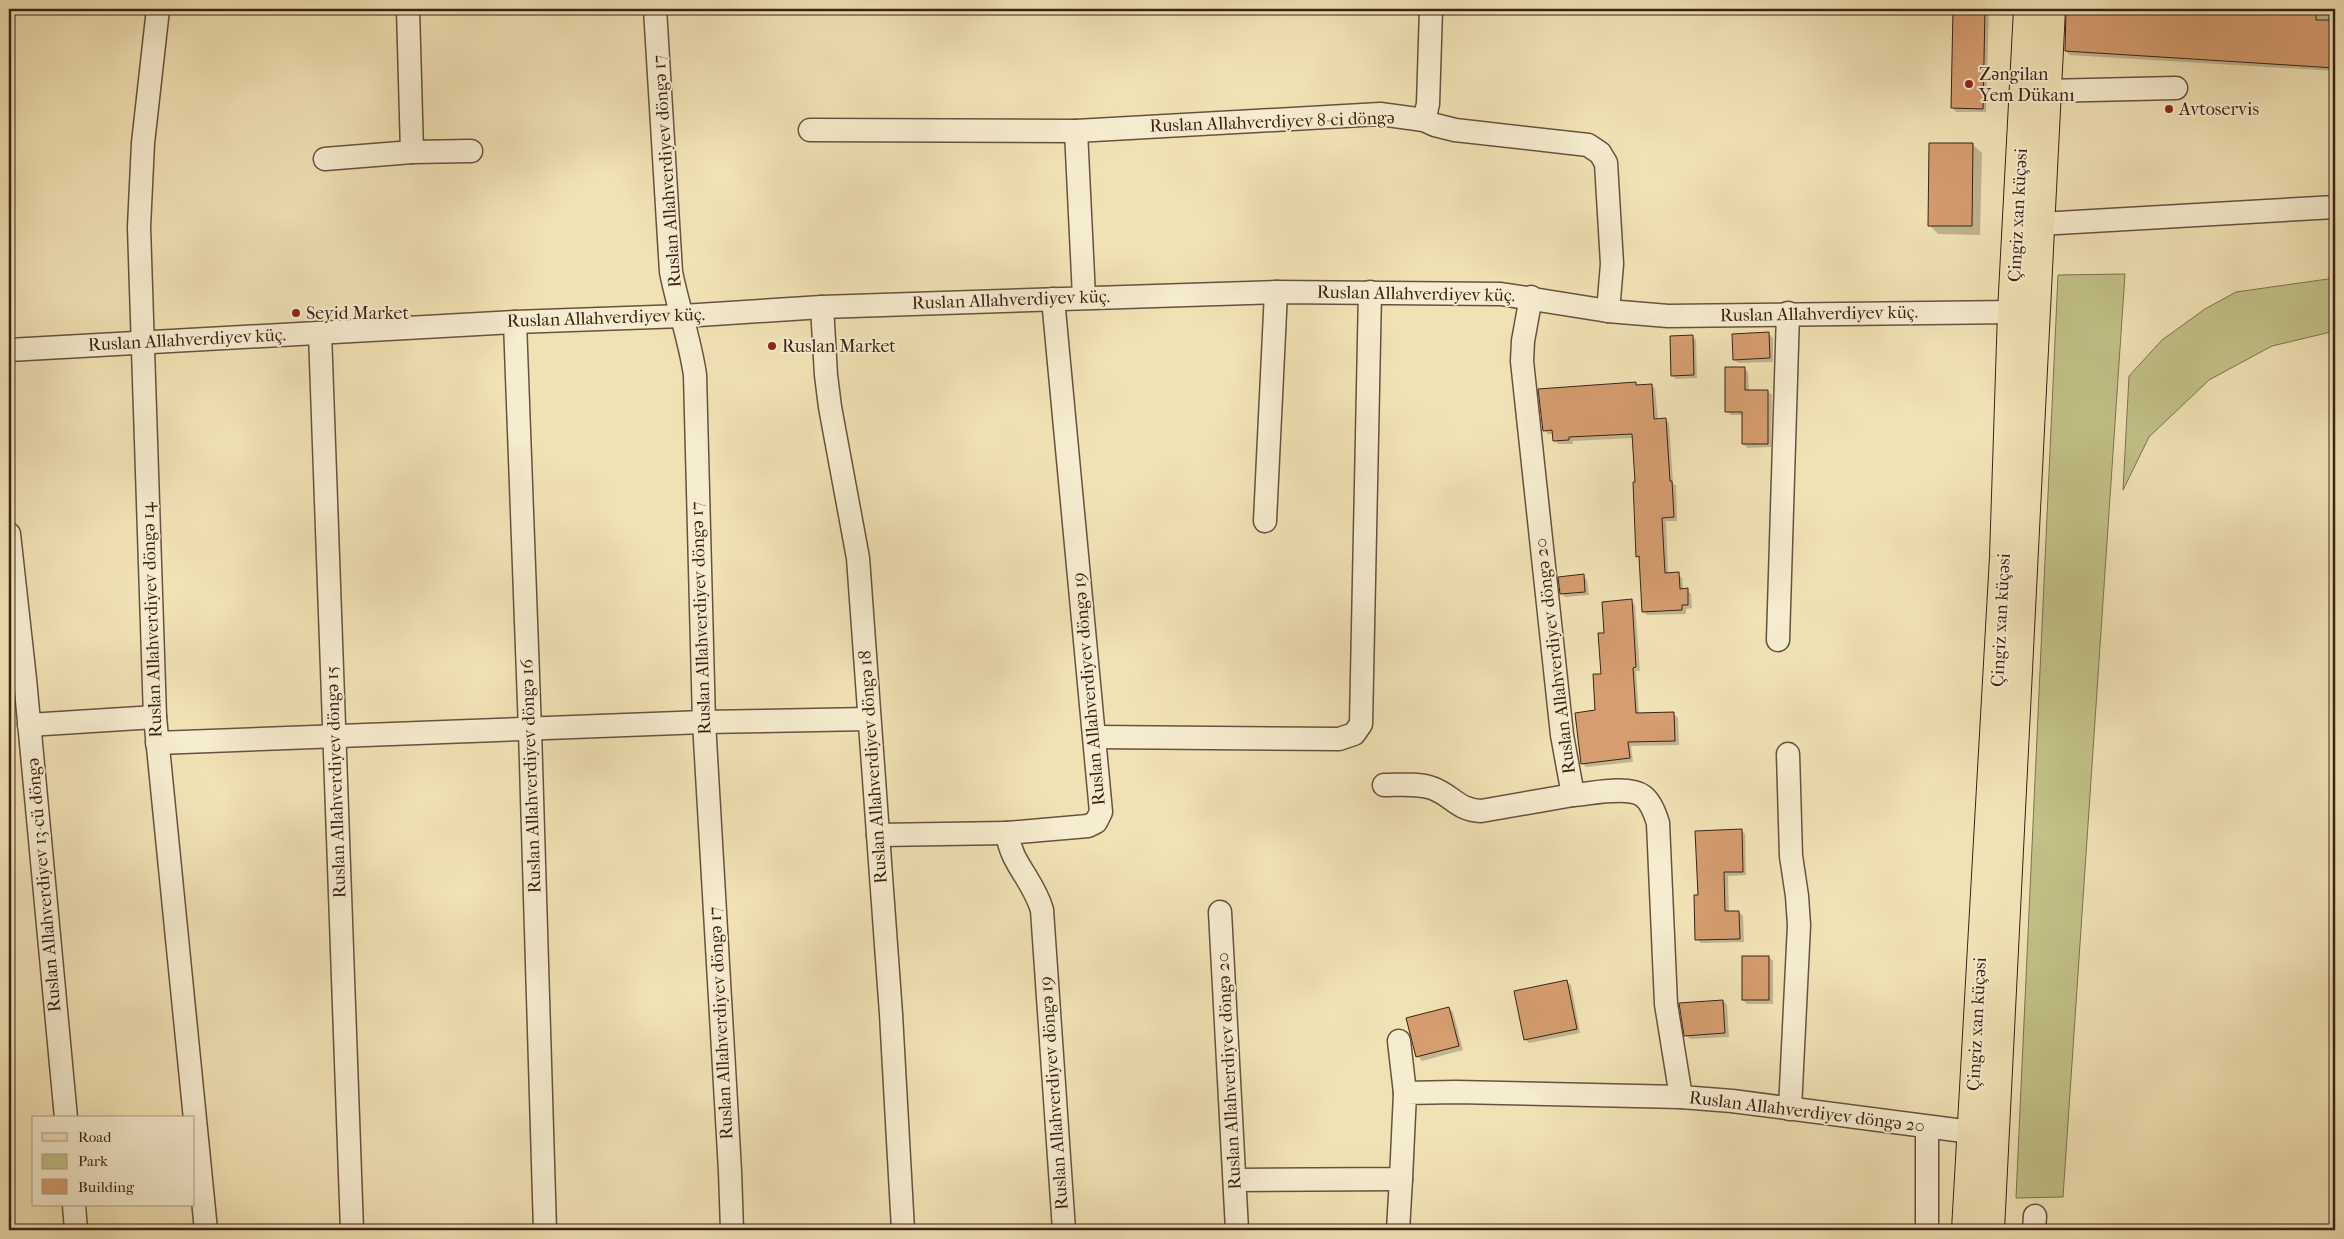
<svg xmlns="http://www.w3.org/2000/svg" width="2344" height="1239" viewBox="0 0 2344 1239" font-family="'IM FELL French Canon',serif">
  <style>
    .green { fill: #c2c188; stroke: #7e724e }
    .shadow { fill: #0003 }
    .building { fill: #d59d70; stroke: #3b2215 }
    .lines { fill: none; stroke-linecap: round; stroke-linejoin: round }
    .minor-casing { stroke: #68523d; stroke-width: 25 }
    .major-casing { stroke: #3b2215; stroke-width: 30 }
    .minor { stroke: #f6eccf; stroke-width: 22 }
    .major { stroke: #f1e2b5; stroke-width: 28 }
    .poi-dot { fill: #8f2418; stroke: #f6eccf; stroke-width: 2 }
    .labels { text-anchor: middle; dominant-baseline: central; stroke-width: 4; stroke-linejoin: round; paint-order: stroke }
    .poi-label { font-size: 18px; fill: #3b2215; stroke: #f6eccf; text-anchor: start }
    .street-label { font-size: 18px; fill: #3b2215; stroke: #f6eccf }
  </style>
  <rect width="100%" height="100%" fill="#f1e2b5"/>
  <filter id="stains"><feTurbulence type="fractalNoise" baseFrequency=".004" numOctaves="4"/><feColorMatrix values="0 0 0 0 .2 0 0 0 0 .09 0 0 0 0 .02 0 0 0 .5 -.17"/></filter>
  <radialGradient id="worn" r=".72"><stop offset=".6" stop-color="#630" stop-opacity="0"/><stop offset="1" stop-color="#630" stop-opacity=".3"/></radialGradient>
  <!-- green -->
  <g class="green">
    <path d="M 2125,274 L 2063,1197 L 2016,1198 L 2058,275 Z"/>
    <path d="M 2335,278 L 2335,331 L 2272,346 L 2209,380 L 2149,437 L 2123,490 L 2129,376 L 2162,340 L 2205,309 L 2236,292 Z"/>
  </g>
  <!-- shadow -->
  <g class="shadow">
    <path d="M 1955,9 L 1989,9 L 1986,112 L 1956,112 L 1952,107 Z"/>
    <path d="M 2068,9 L 2335,9 L 2335,71 L 2070,55 L 2066,51 Z"/>
    <path d="M 1973,145 L 1982,153 L 1980,235 L 1938,234 L 1929,225 Z"/>
    <path d="M 1769,334 L 1773,338 L 1773,362 L 1738,363 L 1734,359 Z"/>
    <path d="M 1692,336 L 1696,340 L 1697,378 L 1676,379 L 1672,375 Z"/>
    <path d="M 1744,368 L 1748,372 L 1749,391 L 1767,391 L 1772,395 L 1771,447 L 1748,448 L 1743,444 L 1743,415 L 1731,415 L 1727,411 Z"/>
    <path d="M 1635,383 L 1638,386 L 1651,385 L 1655,389 L 1658,420 L 1665,419 L 1669,423 L 1673,483 L 1676,486 L 1677,521 L 1666,521 L 1668,574 L 1678,574 L 1682,578 L 1683,590 L 1687,590 L 1691,594 L 1692,608 L 1686,609 L 1686,614 L 1647,615 L 1643,611 L 1641,560 L 1637,556 L 1636,484 L 1633,438 L 1573,441 L 1573,444 L 1558,444 L 1554,440 L 1553,434 L 1548,434 L 1544,430 Z"/>
    <path d="M 1583,576 L 1587,580 L 1589,595 L 1565,597 L 1561,593 Z"/>
    <path d="M 1631,601 L 1635,605 L 1640,671 L 1636,671 L 1639,715 L 1674,714 L 1678,718 L 1679,745 L 1631,746 L 1633,762 L 1586,767 L 1582,763 L 1597,711 L 1605,634 Z"/>
    <path d="M 1741,830 L 1745,834 L 1746,875 L 1728,876 L 1729,912 L 1739,912 L 1743,916 L 1744,942 L 1701,943 L 1697,939 L 1699,896 Z"/>
    <path d="M 1769,957 L 1773,961 L 1773,1004 L 1747,1004 L 1743,1000 Z"/>
    <path d="M 1566,981 L 1571,985 L 1580,1033 L 1529,1043 L 1525,1039 Z"/>
    <path d="M 1723,1001 L 1727,1005 L 1729,1037 L 1690,1039 L 1686,1035 Z"/>
    <path d="M 1449,1008 L 1453,1012 L 1463,1050 L 1422,1061 L 1418,1056 Z"/>
  </g>
  <!-- building -->
  <g class="building">
    <path d="M 1953,9 L 1985,9 L 1983,109 L 1951,108 Z"/>
    <path d="M 2066,9 L 2316,9 L 2316,20 L 2335,20 L 2335,68 L 2065,51 Z"/>
    <path d="M 1929,143 L 1973,143 L 1972,226 L 1928,226 Z"/>
    <path d="M 1769,332 L 1770,358 L 1733,360 L 1732,334 Z"/>
    <path d="M 1693,335 L 1694,375 L 1671,376 L 1670,336 Z"/>
    <path d="M 1725,367 L 1745,367 L 1745,390 L 1768,390 L 1768,444 L 1742,444 L 1742,412 L 1725,412 Z"/>
    <path d="M 1636,382 L 1636,385 L 1652,384 L 1654,419 L 1666,418 L 1670,481 L 1672,481 L 1674,517 L 1662,518 L 1665,573 L 1679,572 L 1680,589 L 1688,588 L 1688,605 L 1682,605 L 1682,610 L 1642,612 L 1639,556 L 1636,557 L 1633,482 L 1635,482 L 1632,434 L 1569,437 L 1569,440 L 1553,441 L 1552,430 L 1543,431 L 1538,389 Z"/>
    <path d="M 1584,574 L 1585,592 L 1560,594 L 1558,577 Z"/>
    <path d="M 1632,599 L 1636,667 L 1633,668 L 1636,713 L 1674,712 L 1675,741 L 1628,742 L 1630,758 L 1581,764 L 1575,713 L 1595,710 L 1593,674 L 1601,674 L 1598,633 L 1604,633 L 1602,602 Z"/>
    <path d="M 1742,829 L 1743,872 L 1724,872 L 1725,911 L 1739,911 L 1740,939 L 1695,940 L 1694,895 L 1698,895 L 1695,831 Z"/>
    <rect x="1742" y="956" width="27" height="44"/>
    <path d="M 1567,980 L 1577,1029 L 1524,1040 L 1514,991 Z"/>
    <path d="M 1723,1000 L 1725,1033 L 1684,1036 L 1679,1003 Z"/>
    <path d="M 1449,1007 L 1459,1046 L 1416,1057 L 1406,1018 Z"/>
  </g>
  <g class="lines">
    <defs>
      <g id="minor">
        <path d="M 158,9 L 143,143 L 139,227 L 155,717 L 206,1230"/>
        <path d="M 408,9 L 412,152"/>
        <path d="M 655,9 L 671,272 C 678,307 690,340 695,375 L 704,722 L 730,1171 L 732,1230"/>
        <path d="M 2046,91 L 2176,88"/>
        <path d="M 1424,120 L 1428,104 L 1431,9"/>
        <path d="M 810,130 L 1076,131 L 1380,114 L 1424,120 L 1435,125 L 1455,130 L 1588,145 L 1600,153 L 1606,163 L 1612,264 L 1608,311"/>
        <path d="M 1076,131 L 1084,297"/>
        <path d="M 325,159 L 412,152 L 471,151"/>
        <path d="M 2040,224 L 2335,207"/>
        <path d="M 1531,297 L 1523,341 L 1522,361 L 1562,735 L 1573,795 C 1590,794 1628,785 1643,796 C 1651,802 1655,813 1658,823 L 1666,1004 L 1681,1097 L 1732,1101 L 1971,1132"/>
        <path d="M 1053,299 L 1101,812 L 1096,822 L 1088,826 L 1007,833 C 1011,864 1033,879 1042,910 L 1064,1230"/>
        <path d="M 822,307 L 826,375 L 830,407 L 858,558 L 891,1014 L 903,1230"/>
        <path d="M 515,322 L 530,730 L 545,1230"/>
        <path d="M 320,333 L 352,1230"/>
        <path d="M 9,350 L 515,322 L 683,316 L 822,307 L 1276,292 L 1501,294 L 1608,311 L 1668,316 L 2012,312"/>
        <path d="M 1265,521 L 1276,292"/>
        <path d="M 9,534 L 25,679 L 66,1118"/>
        <path d="M 1778,640 L 1788,313"/>
        <path d="M 29,725 L 155,717"/>
        <path d="M 1095,737 L 1339,739 L 1354,734 L 1361,724 L 1370,292"/>
        <path d="M 157,743 L 704,722 L 869,719"/>
        <path d="M 1788,754 L 1791,856 L 1797,896 L 1799,925 L 1790,1109"/>
        <path d="M 1384,785 C 1399,785 1418,783 1432,788 C 1452,795 1457,810 1481,811 L 1573,795"/>
        <path d="M 878,835 L 1007,833"/>
        <path d="M 1220,912 L 1237,1230"/>
        <path d="M 1399,1041 L 1405,1093"/>
        <path d="M 1236,1180 L 1401,1179 L 1405,1093 L 1456,1092 L 1681,1097"/>
        <path d="M 74,1205 L 76,1230"/>
        <path d="M 1398,1230 L 1401,1179"/>
        <path d="M 1927,1230 L 1927,1127"/>
        <path d="M 2034,1230 L 2035,1216"/>
      </g>
      <g id="major">
        <path d="M 1966,1230 L 2004,557 L 2012,312 L 2028,9"/>
        <path d="M 1990,1230 L 2051,9"/>
      </g>
    </defs>
    <!-- minor casing -->
    <use href="#minor" class="minor-casing"/>
    <!-- major casing -->
    <use href="#major" class="major-casing"/>
    <!-- minor -->
    <use href="#minor" class="minor"/>
    <!-- major -->
    <use href="#major" class="major"/>
  </g>
  <!-- markers -->
  <g class="poi-dot">
    <circle cx="1969" cy="84" r="5"/>
    <circle cx="2169" cy="109" r="5"/>
    <circle cx="296" cy="313" r="5"/>
    <circle cx="772" cy="346" r="5"/>
  </g>
  <g class="labels">
    <!-- poi labels -->
    <g class="poi-label">
      <text x="1979" y="74">Zəngilan<tspan x="1979" dy="21">Yem Dükanı</tspan></text>
      <text x="2179" y="109">Avtoservis</text>
      <text x="306" y="313">Seyid Market</text>
      <text x="782" y="346">Ruslan Market</text>
    </g>
    <!-- street labels -->
    <g class="street-label">
      <text transform="translate(1272 122) rotate(-2)">Ruslan Allahverdiyev 8-ci döngə</text>
      <text transform="translate(667 171) rotate(-94)">Ruslan Allahverdiyev döngə 17</text>
      <text transform="translate(2018 215) rotate(-87)">Çingiz xan küçəsi</text>
      <text transform="translate(1416 294) rotate(1)">Ruslan Allahverdiyev küç.</text>
      <text transform="translate(1011 300) rotate(-2)">Ruslan Allahverdiyev küç.</text>
      <text transform="translate(1819 314) rotate(-1)">Ruslan Allahverdiyev küç.</text>
      <text transform="translate(606 318) rotate(-2)">Ruslan Allahverdiyev küç.</text>
      <text transform="translate(187 340) rotate(-3)">Ruslan Allahverdiyev küç.</text>
      <text transform="translate(701 618) rotate(-92)">Ruslan Allahverdiyev döngə 17</text>
      <text transform="translate(152 620) rotate(-92)">Ruslan Allahverdiyev döngə 14</text>
      <text transform="translate(2001 620) rotate(-87)">Çingiz xan küçəsi</text>
      <text transform="translate(1555 656) rotate(-97)">Ruslan Allahverdiyev döngə 20</text>
      <text transform="translate(1089 689) rotate(-95)">Ruslan Allahverdiyev döngə 19</text>
      <text transform="translate(873 767) rotate(-94)">Ruslan Allahverdiyev döngə 18</text>
      <text transform="translate(531 776) rotate(-92)">Ruslan Allahverdiyev döngə 16</text>
      <text transform="translate(336 782) rotate(-92)">Ruslan Allahverdiyev döngə 15</text>
      <text transform="translate(44 885) rotate(-95)">Ruslan Allahverdiyev 13-cü döngə</text>
      <text transform="translate(721 1023) rotate(-93)">Ruslan Allahverdiyev döngə 17</text>
      <text transform="translate(1977 1024) rotate(-87)">Çingiz xan küçəsi</text>
      <text transform="translate(1229 1071) rotate(-93)">Ruslan Allahverdiyev döngə 20</text>
      <text transform="translate(1054 1093) rotate(-94)">Ruslan Allahverdiyev döngə 19</text>
      <text transform="translate(1807 1112) rotate(7)">Ruslan Allahverdiyev döngə 20</text>
    </g>
  </g>
  <!-- margin -->
  <rect width="2344" height="1239" fill="none" stroke="#f1e2b5" stroke-width="30"/>
  <rect x="10" y="10" width="2324" height="1219" fill="none" stroke="#3b2215" stroke-width="2.5"/>
  <rect x="15" y="15" width="2314" height="1209" fill="none" stroke="#3b2215"/>
  <!-- legend -->
  <rect x="32" y="1116" width="162" height="90" fill="#f6eccf" stroke="#ab9b85"/>
  <rect x="42" y="1133" width="25" height="8" fill="#f1e2b5" stroke="#ab9b85"/>
  <text x="78" y="1142" font-size="15" fill="#3b2215">Road</text>
  <rect x="42" y="1154" width="25" height="15" fill="#c2c188" stroke="#ab9b85"/>
  <text x="78" y="1166" font-size="15" fill="#3b2215">Park</text>
  <rect x="42" y="1179" width="25" height="15" fill="#d59d70" stroke="#ab9b85"/>
  <text x="78" y="1192" font-size="15" fill="#3b2215">Building</text>
  <rect width="100%" height="100%" filter="url(#stains)"/>
  <rect width="100%" height="100%" fill="url(#worn)"/>
</svg>
